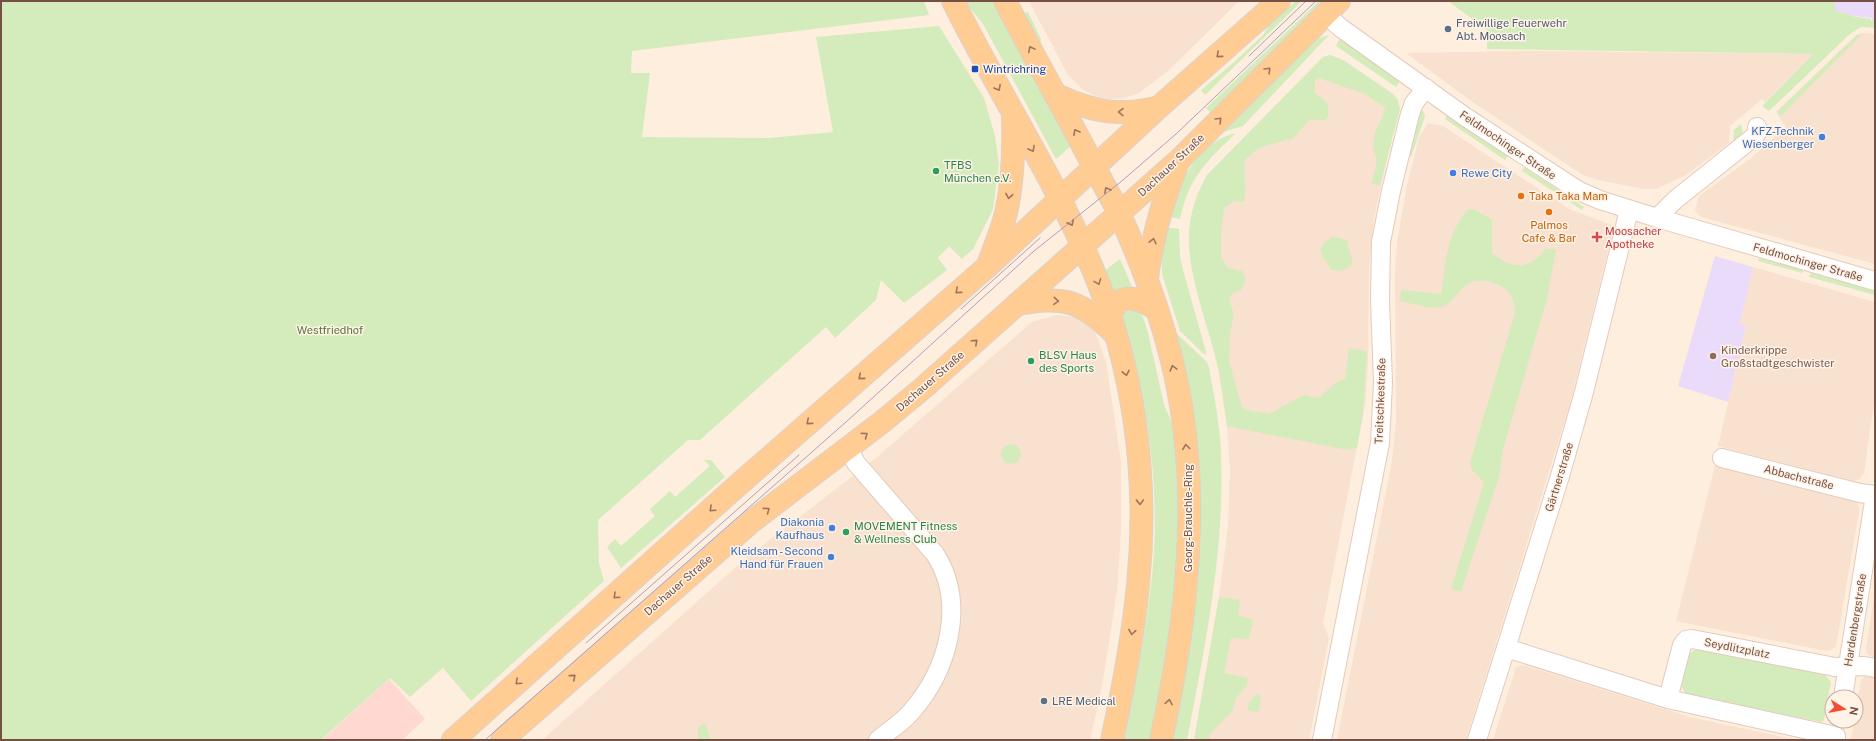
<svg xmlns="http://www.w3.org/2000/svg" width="1876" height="741" viewBox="0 0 1876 741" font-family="'Public Sans',sans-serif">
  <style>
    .residential { fill: #f8e1ce }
    .commercial { fill: #ffd9d1 }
    .education { fill: #ebdbfa }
    .green { fill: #d4ecbc }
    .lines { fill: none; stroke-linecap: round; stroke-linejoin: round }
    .minor-casing { stroke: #e4cabc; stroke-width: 20 }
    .major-casing { stroke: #dbd2ce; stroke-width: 24 }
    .minor { stroke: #fff; stroke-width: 18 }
    .major { stroke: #ffcc94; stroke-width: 22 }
    .tram { stroke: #af9dc7; stroke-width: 1 }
    .oneway { stroke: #9e755c }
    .service-dot { fill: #5c6f8a; stroke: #fff2e6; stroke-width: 1.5 }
    .transit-dot { fill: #1a4fb4; stroke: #fff2e6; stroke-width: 1.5 }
    .shop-dot { fill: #3f7fe0; stroke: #fff2e6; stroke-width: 1.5 }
    .leisure-dot { fill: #2e9e5b; stroke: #fff2e6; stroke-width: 1.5 }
    .food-dot { fill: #e8710a; stroke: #fff2e6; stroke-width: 1.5 }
    .health-dot { fill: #e0444e; stroke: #fff2e6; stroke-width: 1.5 }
    .education-dot { fill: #8d6e63; stroke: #fff2e6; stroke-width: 1.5 }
    .labels { text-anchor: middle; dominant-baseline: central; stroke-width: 3; stroke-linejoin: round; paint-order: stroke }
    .service-label { font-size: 11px; fill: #4e5e75; stroke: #fff2e6; text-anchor: start }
    .transit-label { font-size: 11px; fill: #164399; stroke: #fff2e6; text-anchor: start }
    .shop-label { font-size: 11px; fill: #366cbe; stroke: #fff2e6; text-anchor: end }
    .street-label { font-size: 11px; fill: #755044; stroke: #fff2e6 }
    .leisure-label { font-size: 11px; fill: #27864d; stroke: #fff2e6; text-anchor: start }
    .food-label { font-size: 11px; fill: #c56008; stroke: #fff2e6; text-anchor: start }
    .health-label { font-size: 11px; fill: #be3a42; stroke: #fff2e6; text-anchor: start }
    .park-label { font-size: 11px; fill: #527639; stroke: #fff2e6 }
    .education-label { font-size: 11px; fill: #785e54; stroke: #fff2e6; text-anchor: start }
  </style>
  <rect width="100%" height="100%" fill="#feeedd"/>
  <!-- residential -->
  <g class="residential">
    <path d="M 1029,1 L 1239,1 L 1169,70 L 1139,93 L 1124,98 L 1109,99 L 1095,96 L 1082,89 L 1068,75 Z"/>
    <path d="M 1863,33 L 1875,34 L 1875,264 L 1701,217 L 1695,210 L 1699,196 L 1750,159 L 1786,127 L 1776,112 L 1857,34 Z"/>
    <path d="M 1524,51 L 1813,54 L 1765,102 L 1762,99 L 1730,126 L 1729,143 L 1686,175 L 1656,189 L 1644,189 L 1598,180 L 1583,175 L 1471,101 L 1406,53 Z"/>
    <path d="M 1330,55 L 1343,60 L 1393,94 L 1398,100 L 1400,109 L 1389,147 L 1374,219 L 1369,266 L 1368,362 L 1365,405 L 1323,623 L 1329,638 L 1309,740 L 1194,740 L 1219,597 L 1228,526 L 1230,469 L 1227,426 L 1217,364 L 1192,268 L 1189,241 L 1192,214 L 1197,195 L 1207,175 L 1323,57 Z"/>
    <path d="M 1428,123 L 1443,126 L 1569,209 L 1614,226 L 1570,404 L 1466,740 L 1337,740 L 1392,461 L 1396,421 L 1395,271 L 1397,243 L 1407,185 L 1419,137 Z"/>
    <path d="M 1753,267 L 1875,302 L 1875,396 L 1864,473 L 1860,479 L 1854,481 L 1718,446 L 1746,326 L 1740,324 Z"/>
    <path d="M 1057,315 L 1074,317 L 1087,324 L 1095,332 L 1106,362 L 1121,462 L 1121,532 L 1117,590 L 1102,687 L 1090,740 L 542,740 L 745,559 L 876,458 L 1032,322 Z"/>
    <path d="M 1715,465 L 1851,499 L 1858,504 L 1859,512 L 1836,646 L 1831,650 L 1827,651 L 1676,621 Z"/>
    <path d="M 1875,592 L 1875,659 L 1867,654 L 1866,648 Z"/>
    <path d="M 1523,665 L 1690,717 L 1798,740 L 1493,740 L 1516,667 Z"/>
    <path d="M 1869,676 L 1875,677 L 1875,740 L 1851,740 L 1854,721 L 1856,721 L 1856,709 L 1861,681 L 1864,677 Z"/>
  </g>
  <!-- commercial -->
  <path class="commercial" d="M 389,679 L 425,719 L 402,740 L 322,740 Z"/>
  <!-- education -->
  <g class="education">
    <path d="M 1823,1 L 1875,1 L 1875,21 L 1872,21 L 1872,18 L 1855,16 L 1844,26 L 1823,26 Z"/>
    <path d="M 1715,256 L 1753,267 L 1740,324 L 1746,326 L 1728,402 L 1678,386 Z"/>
  </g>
  <!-- green -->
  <g class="green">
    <path d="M 1,1 L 924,1 L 929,15 L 632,51 L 631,73 L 650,73 L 642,137 L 769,138 L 833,132 L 816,37 L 939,26 L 984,98 L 995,136 L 999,164 L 993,209 L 973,249 L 962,259 L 949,246 L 938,258 L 947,270 L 904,303 L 881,280 L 876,300 L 835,338 L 826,327 L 700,440 L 688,440 L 598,520 L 599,563 L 604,581 L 471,701 L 443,668 L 410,697 L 390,678 L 321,740 L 1,740 Z"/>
    <path d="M 964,1 L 992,1 L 1072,145 L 1056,159 L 983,24 Z"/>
    <path d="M 1296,1 L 1302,1 L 1205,95 L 1201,90 L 1232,64 L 1263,35 L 1269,25 Z"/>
    <path d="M 1319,1 L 1324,1 L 1211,113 L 1206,108 Z"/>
    <path d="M 1448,1 L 1835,1 L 1835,11 L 1849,14 L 1851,16 L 1871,19 L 1871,21 L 1875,21 L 1875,28 L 1861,27 L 1850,34 L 1769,111 L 1762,106 L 1813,54 L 1487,49 L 1487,30 Z"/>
    <path d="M 1028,12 L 1041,39 L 1040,45 L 1023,14 Z"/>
    <path d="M 1329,35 L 1243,126 L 1220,133 L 1312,40 Z"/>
    <path d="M 1857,35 L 1861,35 L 1781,116 L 1777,112 Z"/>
    <path d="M 1340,37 L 1400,81 L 1396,87 L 1336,46 Z"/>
    <path d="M 1330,55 L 1343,60 L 1393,94 L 1398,100 L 1400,109 L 1380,186 L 1372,184 L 1377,159 L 1373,149 L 1375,133 L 1385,110 L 1384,107 L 1365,94 L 1319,78 L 1315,81 L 1315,93 C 1326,102 1330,101 1328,117 L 1325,120 L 1309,120 L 1292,139 L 1268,145 L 1256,150 L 1245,160 C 1243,174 1247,189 1244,202 L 1235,201 L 1224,208 L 1221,232 L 1221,257 L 1228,268 L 1242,271 L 1246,279 L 1241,290 L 1232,294 L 1229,301 L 1234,314 L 1230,333 L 1229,361 L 1242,407 L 1247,410 L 1269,414 L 1304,395 L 1319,398 L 1335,383 L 1345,379 L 1349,348 L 1367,351 L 1363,413 L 1357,448 L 1348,450 L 1227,426 C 1224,405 1222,383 1217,363 C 1208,326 1189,278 1189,241 C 1188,217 1196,196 1207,175 L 1323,57 Z"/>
    <path d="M 1420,110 L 1424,112 L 1425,117 L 1411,157 L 1407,154 Z"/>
    <path d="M 1447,115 L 1508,156 L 1505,160 L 1445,119 Z"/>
    <path d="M 1741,124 L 1743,134 L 1733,144 L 1734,130 Z"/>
    <path d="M 1236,133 C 1206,162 1189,177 1180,219 L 1165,216 C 1181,183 1196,142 1236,133 Z"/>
    <path d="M 1524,167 L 1584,207 L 1582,210 L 1522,171 Z"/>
    <path d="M 1468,209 L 1476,210 L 1492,220 L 1492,253 C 1513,270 1528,270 1546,249 L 1556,249 L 1547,299 L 1503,449 L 1499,477 L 1461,592 L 1451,589 L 1484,482 L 1472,470 L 1470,462 L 1515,313 C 1515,306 1514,299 1509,293 C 1501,283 1481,277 1470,283 C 1459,288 1453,303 1442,307 C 1432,310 1410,303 1400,301 L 1401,290 L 1441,294 C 1447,260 1445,237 1468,209 Z"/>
    <path d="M 1163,227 L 1179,229 L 1180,257 L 1183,270 L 1206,352 L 1205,355 L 1180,331 L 1162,274 L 1161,252 Z"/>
    <path d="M 1333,237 L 1348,240 L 1347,247 L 1349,248 L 1353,264 L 1342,271 L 1332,270 L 1324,259 L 1320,250 L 1324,243 Z"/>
    <path d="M 1759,258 L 1803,270 L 1802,273 L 1758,261 Z"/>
    <path d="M 1120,259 L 1133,289 L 1120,289 L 1112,292 L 1104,271 Z"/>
    <path d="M 1811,273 L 1875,290 L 1875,295 L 1809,277 Z"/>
    <path d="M 1137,309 L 1143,317 L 1148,333 L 1164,405 L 1174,427 L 1180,492 L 1174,611 L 1152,740 L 1124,740 C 1135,686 1146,631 1152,576 C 1161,488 1148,398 1120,314 L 1121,310 Z"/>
    <path d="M 1176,333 L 1207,362 L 1209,367 C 1214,396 1220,425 1221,454 C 1225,551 1205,646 1187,740 L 1173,740 C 1183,687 1192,635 1197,582 C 1199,564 1201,545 1201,527 C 1202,461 1192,397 1176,333 Z"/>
    <circle cx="1011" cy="454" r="10"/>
    <path d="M 704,460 L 711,460 L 725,477 L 621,568 L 607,547 L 615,539 L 621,546 L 655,516 L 650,509 L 670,491 L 675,497 L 710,466 Z"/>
    <path d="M 1219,597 L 1240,600 L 1238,615 L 1253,620 L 1249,639 L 1231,638 L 1224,673 L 1248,678 L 1247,685 L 1236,698 L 1233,710 L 1210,734 L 1209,740 L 1194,740 Z"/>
    <path d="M 1697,649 L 1818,671 L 1826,676 L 1831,682 L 1824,720 L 1822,722 L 1704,699 L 1686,694 L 1680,684 C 1683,671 1684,654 1697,649 Z"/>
    <path d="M 1255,695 L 1259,695 L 1261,700 L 1258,712 L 1247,710 L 1249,703 Z"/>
    <path d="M 706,723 L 710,740 L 698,740 L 698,727 Z"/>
  </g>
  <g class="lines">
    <defs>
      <g id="minor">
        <path d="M 1325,14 L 1341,28 L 1464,116 L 1579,191 L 1600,200 L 1657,218 L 1875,281"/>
        <path d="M 1657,218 L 1675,200 L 1755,136 L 1758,131 L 1757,127"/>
        <path d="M 848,448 L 856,463 L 935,554 C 967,604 948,670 911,712 C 902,723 888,731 878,740"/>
        <path d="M 1722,458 L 1860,493 L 1875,495"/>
        <path d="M 1506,648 L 1668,699 L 1836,736"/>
        <path d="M 1843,697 L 1875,495"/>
        <path d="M 1668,699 L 1682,645 L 1686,640 L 1692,639 L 1835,667 L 1864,666 L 1875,668"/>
        <path d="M 1322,740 L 1380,443 L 1383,383 L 1380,300 L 1381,242 L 1391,191 L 1410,114 L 1414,103 L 1426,88"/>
        <path d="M 1477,740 L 1560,476 L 1584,392 L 1629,210"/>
      </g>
      <g id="major">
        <path d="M 953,1 C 997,90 1052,174 1091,265 C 1134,365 1149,477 1138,585 C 1133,637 1123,689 1112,740"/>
        <path d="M 1005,1 C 1034,57 1065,111 1094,167 C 1103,183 1112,199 1120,215 C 1143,266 1163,320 1175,374 C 1202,496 1187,620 1161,740"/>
        <path d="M 1056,95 C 1093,112 1120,117 1159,107"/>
        <path d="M 989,262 C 995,246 1002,230 1006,213 C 1013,182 1014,150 1013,118"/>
        <path d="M 1147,278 C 1152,239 1162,202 1177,165"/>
        <path d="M 1017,304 C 1066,296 1079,300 1115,334"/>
        <path d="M 1110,316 L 1116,303 C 1130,293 1144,302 1157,309"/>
        <path d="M 453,740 L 737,486 L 988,266 L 1159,107 L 1279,1"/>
        <path d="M 502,740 L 751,522 L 882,422 L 922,389 L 1179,160 L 1339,1"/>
      </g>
    </defs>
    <!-- minor casing -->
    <use href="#minor" class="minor-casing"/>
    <!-- major casing -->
    <use href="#major" class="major-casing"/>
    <!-- minor -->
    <use href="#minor" class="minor"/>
    <!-- major -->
    <use href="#major" class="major"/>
    <!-- tram -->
    <g class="tram">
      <path d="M 1249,56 L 1306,1"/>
      <path d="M 961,309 L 1040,238"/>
      <path d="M 586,643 L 799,455"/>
      <path d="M 485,740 L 846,422 L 1034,251 L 1123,180 L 1176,134 L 1316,1"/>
    </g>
  </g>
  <!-- one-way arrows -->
  <defs><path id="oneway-chevron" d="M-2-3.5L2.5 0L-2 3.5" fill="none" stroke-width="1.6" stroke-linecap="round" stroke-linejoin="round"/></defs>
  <g class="oneway">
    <use href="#oneway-chevron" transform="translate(1031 49) rotate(-118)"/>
    <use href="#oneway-chevron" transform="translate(1219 55) rotate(139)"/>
    <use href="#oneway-chevron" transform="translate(1268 70) rotate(-45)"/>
    <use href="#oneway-chevron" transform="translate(998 88) rotate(61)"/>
    <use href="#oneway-chevron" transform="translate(1121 112) rotate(-179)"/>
    <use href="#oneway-chevron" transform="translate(1219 120) rotate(-45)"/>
    <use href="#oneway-chevron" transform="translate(1076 132) rotate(-119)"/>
    <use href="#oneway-chevron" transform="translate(1032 149) rotate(61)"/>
    <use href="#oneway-chevron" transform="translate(1107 190) rotate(-119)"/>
    <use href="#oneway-chevron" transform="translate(1009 196) rotate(100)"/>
    <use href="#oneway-chevron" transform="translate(1071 223) rotate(64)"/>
    <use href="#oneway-chevron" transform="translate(1153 241) rotate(-77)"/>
    <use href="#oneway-chevron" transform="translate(1098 282) rotate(69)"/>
    <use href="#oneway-chevron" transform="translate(958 291) rotate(139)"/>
    <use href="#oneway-chevron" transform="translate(1056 301) rotate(4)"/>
    <use href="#oneway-chevron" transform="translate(975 342) rotate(-42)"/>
    <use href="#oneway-chevron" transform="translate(1173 368) rotate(-105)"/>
    <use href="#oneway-chevron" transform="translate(1126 373) rotate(78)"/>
    <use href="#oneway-chevron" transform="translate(861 377) rotate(139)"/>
    <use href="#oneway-chevron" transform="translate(809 422) rotate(139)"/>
    <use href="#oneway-chevron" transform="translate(865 435) rotate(-37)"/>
    <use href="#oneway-chevron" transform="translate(1186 447) rotate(-98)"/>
    <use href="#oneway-chevron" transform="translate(1140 502) rotate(88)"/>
    <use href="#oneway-chevron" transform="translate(712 509) rotate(138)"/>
    <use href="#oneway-chevron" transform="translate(767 510) rotate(-37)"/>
    <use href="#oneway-chevron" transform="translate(616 596) rotate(138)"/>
    <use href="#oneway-chevron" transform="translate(1132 632) rotate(99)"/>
    <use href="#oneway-chevron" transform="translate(573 677) rotate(-41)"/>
    <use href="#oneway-chevron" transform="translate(518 682) rotate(138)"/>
    <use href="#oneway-chevron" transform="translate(1169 702) rotate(-80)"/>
  </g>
  <!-- markers -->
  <g class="service-dot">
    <circle cx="1448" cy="29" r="4"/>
    <circle cx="1044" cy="701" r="4"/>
  </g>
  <rect class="transit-dot" x="971" y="65" width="8" height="8" rx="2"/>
  <g class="shop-dot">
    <circle cx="1822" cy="137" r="4"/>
    <circle cx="1453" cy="173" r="4"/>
    <circle cx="832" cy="528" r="4"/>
    <circle cx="831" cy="557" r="4"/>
  </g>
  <g class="leisure-dot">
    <circle cx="936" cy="171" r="4"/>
    <circle cx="1031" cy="361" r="4"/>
    <circle cx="846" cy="532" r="4"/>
  </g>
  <g class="food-dot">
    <circle cx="1521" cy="196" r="4"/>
    <circle cx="1549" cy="212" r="4"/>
  </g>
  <path class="health-dot" d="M1595 231h4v4h4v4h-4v4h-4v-4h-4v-4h4z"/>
  <circle class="education-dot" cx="1713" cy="356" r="4"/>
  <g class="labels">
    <!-- service labels -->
    <g class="service-label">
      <text x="1456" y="23">Freiwillige Feuerwehr<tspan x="1456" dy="13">Abt. Moosach</tspan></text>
      <text x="1052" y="701">LRE Medical</text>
    </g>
    <!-- transit labels -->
    <g class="transit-label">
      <text x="983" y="69">Wintrichring</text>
    </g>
    <!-- shop labels -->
    <g class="shop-label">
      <text x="1814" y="131">KFZ-Technik<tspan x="1814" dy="13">Wiesenberger</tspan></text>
      <text x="1461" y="173" text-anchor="start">Rewe City</text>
      <text x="824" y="522">Diakonia<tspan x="824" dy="13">Kaufhaus</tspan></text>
      <text x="823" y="551">Kleidsam - Second<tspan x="823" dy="13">Hand für Frauen</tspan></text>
    </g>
    <!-- street labels -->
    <g class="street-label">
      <text transform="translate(1508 145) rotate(34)">Feldmochinger Straße</text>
      <text transform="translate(1171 165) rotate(-43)">Dachauer Straße</text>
      <text transform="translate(1808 262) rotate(16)">Feldmochinger Straße</text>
      <text transform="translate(930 381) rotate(-41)">Dachauer Straße</text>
      <text transform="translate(1380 401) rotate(-88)">Treitschkestraße</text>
      <text transform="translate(1559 477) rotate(-73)">Gärtnerstraße</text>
      <text transform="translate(1799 477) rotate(14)">Abbachstraße</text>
      <text transform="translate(1188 518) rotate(-90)">Georg-Brauchle-Ring</text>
      <text transform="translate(678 585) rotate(-41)">Dachauer Straße</text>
      <text transform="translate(1855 620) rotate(-81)">Hardenbergstraße</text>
      <text transform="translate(1737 648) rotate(11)">Seydlitzplatz</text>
    </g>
    <!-- leisure labels -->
    <g class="leisure-label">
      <text x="944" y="165">TFBS<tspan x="944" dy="13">München e.V.</tspan></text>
      <text x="1039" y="355">BLSV Haus<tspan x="1039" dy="13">des Sports</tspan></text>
      <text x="854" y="526">MOVEMENT Fitness<tspan x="854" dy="13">&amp; Wellness Club</tspan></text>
    </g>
    <!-- food labels -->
    <g class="food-label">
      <text x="1529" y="196">Taka Taka Mam</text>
      <text x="1549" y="225" text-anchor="middle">Palmos<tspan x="1549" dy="13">Cafe &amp; Bar</tspan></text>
    </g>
    <!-- health labels -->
    <g class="health-label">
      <text x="1605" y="231">Moosacher<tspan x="1605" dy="13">Apotheke</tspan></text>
    </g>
    <!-- park labels -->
    <g class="park-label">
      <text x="330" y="330">Westfriedhof</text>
    </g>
    <!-- education labels -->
    <g class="education-label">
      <text x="1721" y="350">Kinderkrippe<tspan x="1721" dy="13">Großstadtgeschwister</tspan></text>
    </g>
  </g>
  <!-- border -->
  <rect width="1876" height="741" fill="none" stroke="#755044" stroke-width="4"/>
  <!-- north arrow -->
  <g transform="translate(1844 709) rotate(101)"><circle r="19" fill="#fff2e6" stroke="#c8b1a5"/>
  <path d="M0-3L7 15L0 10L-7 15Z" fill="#f34d38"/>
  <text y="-6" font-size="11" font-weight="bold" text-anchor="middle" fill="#755044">N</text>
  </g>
</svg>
